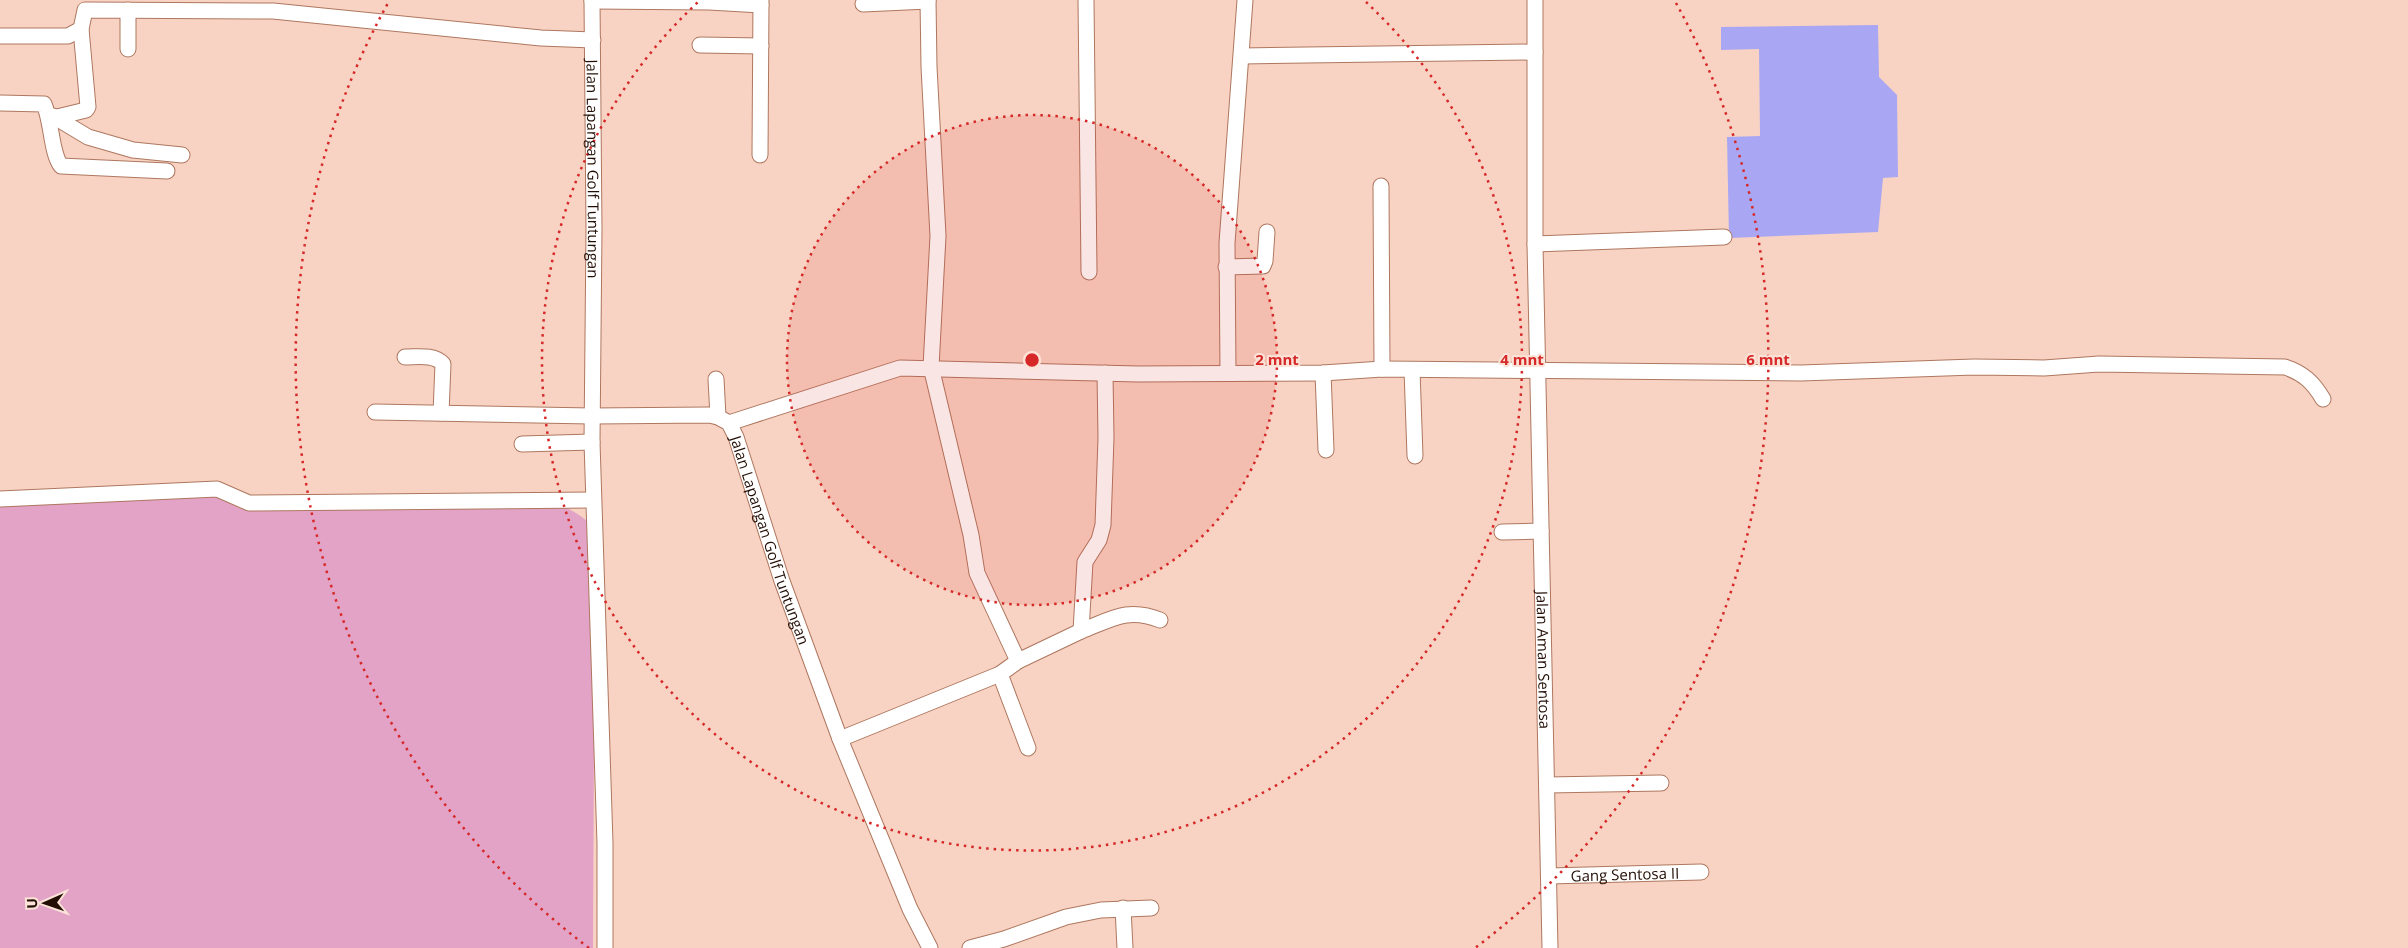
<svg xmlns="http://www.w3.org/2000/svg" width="2408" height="948" viewBox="0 0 2408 948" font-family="'Open Sans',sans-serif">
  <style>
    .green { fill: #e3a3c7 }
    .water { fill: #a9a7f3 }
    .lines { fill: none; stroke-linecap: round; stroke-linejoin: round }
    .minor-casing { stroke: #ae775f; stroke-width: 17 }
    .minor { stroke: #fff; stroke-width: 15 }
    .ring { fill: none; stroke: #d62828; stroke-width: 2.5; stroke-dasharray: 2.5 5 }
    .labels { text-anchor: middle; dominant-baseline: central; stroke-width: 4; stroke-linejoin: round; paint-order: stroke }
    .street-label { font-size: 15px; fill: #220e05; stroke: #fce3d8 }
    .centre { fill: #d62828; stroke: #fce3d8; stroke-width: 2.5 }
    .ring-label { font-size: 15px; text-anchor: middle; font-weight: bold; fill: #d62828; stroke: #fce3d8; stroke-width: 4; stroke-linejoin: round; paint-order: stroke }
  </style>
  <rect width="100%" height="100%" fill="#f8d3c3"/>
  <!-- green -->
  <path class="green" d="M 212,494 L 241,509 L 550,502 C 568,508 583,514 595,530 L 593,948 L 0,948 L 0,505 Z"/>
  <!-- water -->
  <path class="water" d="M 1878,25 L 1879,77 L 1897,95 L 1898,177 L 1883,178 L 1878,232 L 1729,238 L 1727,137 L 1760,136 L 1759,49 L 1721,50 L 1721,27 Z"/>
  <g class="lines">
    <defs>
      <g id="minor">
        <path id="s1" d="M 592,0 L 594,229 L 592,442 L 605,843 L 605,948"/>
        <path d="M 928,0 L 929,67 L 938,236 L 931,367 L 971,535 L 977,573 L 1018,661"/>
        <path d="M 1086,0 L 1089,272"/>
        <path id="s2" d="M 1535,0 L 1535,244 L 1550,948"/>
        <path d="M 592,1 L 709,2 L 761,5"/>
        <path d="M 863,4 L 928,1"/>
        <path d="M 0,36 L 68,36 L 81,29"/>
        <path d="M 700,45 L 761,46"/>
        <path d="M 128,49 L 128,10"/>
        <path d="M 1242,56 L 1535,52"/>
        <path d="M 0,103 L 44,104 C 52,122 51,153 61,166 L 167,171"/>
        <path d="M 53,116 L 88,137 L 133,150 L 182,155"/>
        <path d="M 57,117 L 86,110 L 88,107 L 81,29 L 85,10 L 273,11 L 541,38 L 593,40"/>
        <path d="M 760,155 L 761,0"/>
        <path d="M 1381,186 L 1382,369"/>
        <path d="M 1535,244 L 1724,237"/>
        <path d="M 1226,267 L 1263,266 L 1265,261 L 1267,232"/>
        <path d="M 405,357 C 418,357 434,354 443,364 L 441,413"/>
        <path d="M 1412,370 L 1415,456"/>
        <path d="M 1228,372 L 1227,243 L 1245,0"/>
        <path d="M 1323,373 L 1326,450"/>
        <path d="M 716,379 L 718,417"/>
        <path id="s3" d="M 375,412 L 592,416 L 709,415 L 718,417 L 729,423 L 736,437 L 782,581 L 840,739 L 910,909 L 930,948"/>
        <path d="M 729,423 L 900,368 L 1138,374 L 1323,373 L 1382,369 L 1801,373 L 1974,367 L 2044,368 L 2099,364 L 2285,367 C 2303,373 2313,382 2323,399"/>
        <path d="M 522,444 L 592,442"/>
        <path d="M 0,499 L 217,489 L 249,503 L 593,500"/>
        <path d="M 1502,532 L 1541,531"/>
        <path d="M 1081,631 C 1112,619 1128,607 1160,620"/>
        <path d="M 1000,674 L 1028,748"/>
        <path d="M 840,739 L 1000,674 L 1018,661 L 1081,631 L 1085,562 L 1099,540 L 1103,525 L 1106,438 L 1105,373"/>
        <path d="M 1547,785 L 1661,783"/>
        <path id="s4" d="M 1549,876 L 1701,872"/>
        <path d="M 1123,908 L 1125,948"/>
        <path d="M 970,948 L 1004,939 L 1066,917 L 1101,910 L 1151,908"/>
      </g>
    </defs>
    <!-- minor casing -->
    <use href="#minor" class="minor-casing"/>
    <!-- minor -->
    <use href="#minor" class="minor"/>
  </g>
  <!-- distance rings -->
  <circle cx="1032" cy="360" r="245" fill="#d62828" fill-opacity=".12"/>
  <g class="ring">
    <circle cx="1032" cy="360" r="245"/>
    <path d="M1366 2A490 490 0 1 1 698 2"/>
    <path d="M589 948A736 736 0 0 1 388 3M1676 3A736 736 0 0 1 1475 948"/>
  </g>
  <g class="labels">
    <!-- street labels -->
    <g class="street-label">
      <text stroke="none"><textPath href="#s1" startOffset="169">Jalan Lapangan Golf Tuntungan</textPath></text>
      <text stroke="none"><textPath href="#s3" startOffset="480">Jalan Lapangan Golf Tuntungan</textPath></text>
      <text stroke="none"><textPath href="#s2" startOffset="660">Jalan Aman Sentosa</textPath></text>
      <text stroke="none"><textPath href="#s4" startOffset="76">Gang Sentosa II</textPath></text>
    </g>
  </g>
  <circle cx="1032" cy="360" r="8" class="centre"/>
  <g class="ring-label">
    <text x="1277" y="365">2 mnt</text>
    <text x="1522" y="365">4 mnt</text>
    <text x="1768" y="365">6 mnt</text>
  </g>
  <!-- north arrow -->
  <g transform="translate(45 903) rotate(268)" stroke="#fce3d8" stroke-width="4" paint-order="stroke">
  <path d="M0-4L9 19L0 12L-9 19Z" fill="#220e05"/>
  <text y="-8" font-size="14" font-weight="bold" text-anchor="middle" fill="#220e05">U</text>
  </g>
</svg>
